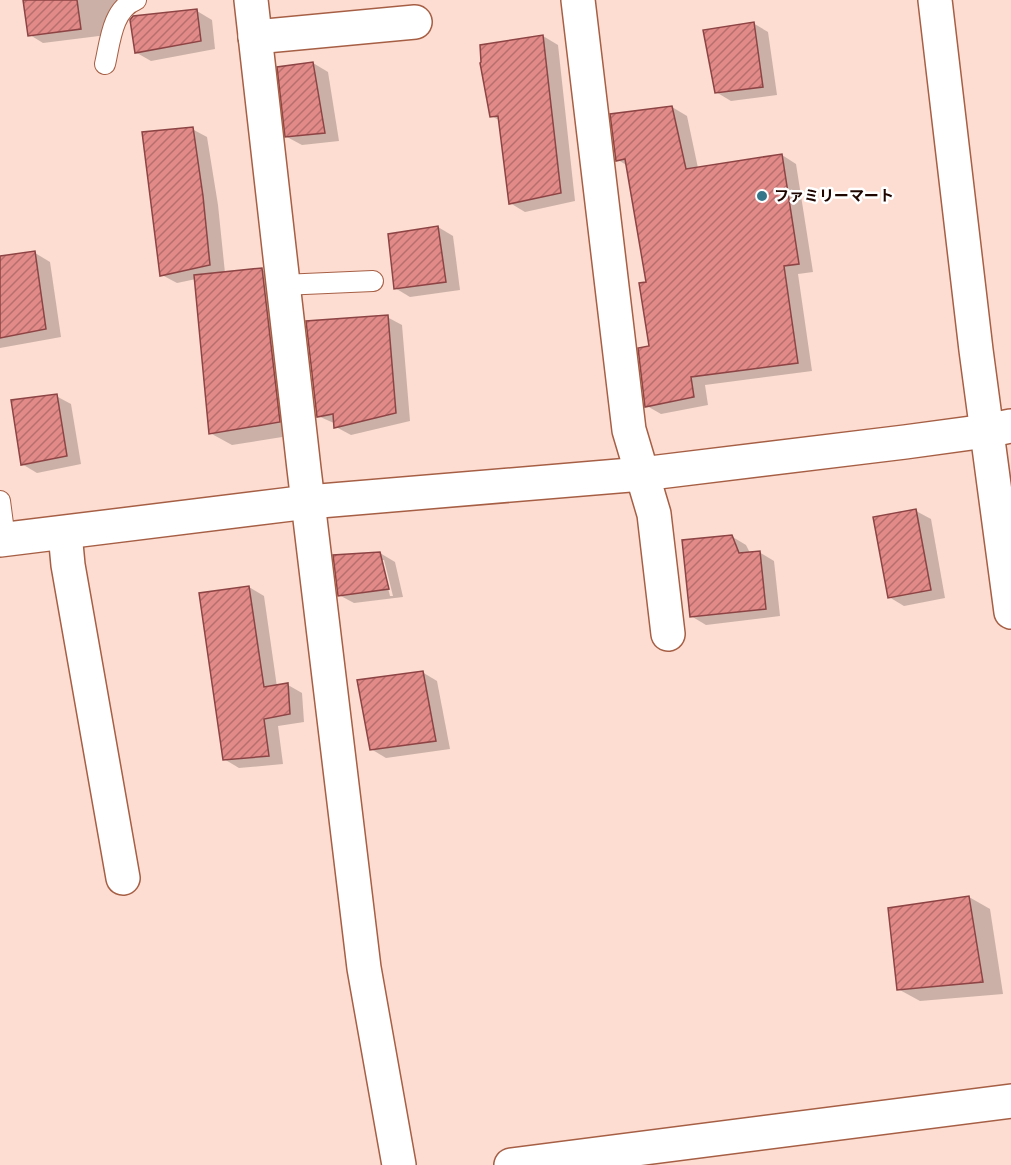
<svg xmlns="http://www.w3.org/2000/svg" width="1011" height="1165" viewBox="0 0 1011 1165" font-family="'Fira Sans','Noto Sans JP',sans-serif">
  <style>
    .shadow { fill: #0003; fill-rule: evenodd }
    .building { fill: url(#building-hatch); stroke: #8d4444; stroke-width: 1.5 }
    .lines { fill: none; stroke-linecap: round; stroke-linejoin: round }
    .lane-casing { stroke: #a65f45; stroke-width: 22 }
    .street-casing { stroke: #a65f45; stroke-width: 36 }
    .secondary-casing { stroke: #a65f45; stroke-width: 36 }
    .lane { stroke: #fff; stroke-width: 20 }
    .street { stroke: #fff; stroke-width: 33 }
    .secondary { stroke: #fff; stroke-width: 33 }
    .poi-dot { fill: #36768a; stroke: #fff; stroke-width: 2 }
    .labels { text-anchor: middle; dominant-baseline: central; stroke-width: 5; stroke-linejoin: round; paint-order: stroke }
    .poi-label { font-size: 15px; font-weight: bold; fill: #1f0500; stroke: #fff; text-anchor: start }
  </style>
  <defs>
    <pattern id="building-hatch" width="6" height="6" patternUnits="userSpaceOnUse" patternTransform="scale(1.5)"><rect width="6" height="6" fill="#e18a88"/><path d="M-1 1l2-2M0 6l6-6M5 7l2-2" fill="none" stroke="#b66f6d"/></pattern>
  </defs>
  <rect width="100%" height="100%" fill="#fdddd1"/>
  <!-- shadow -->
  <g class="shadow">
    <path d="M 25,0 L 140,0 L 115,34 L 43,43 L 30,35 Z"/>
    <path d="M 197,11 L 212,20 L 215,49 L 151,61 L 137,53 L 132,24 L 130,23 L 134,18 Z"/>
    <path d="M 753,23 L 768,32 L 777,95 L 731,101 L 716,92 Z"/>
    <path d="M 543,36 L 558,45 L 575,201 L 525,212 L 510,203 L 501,121 L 491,116 Z"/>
    <path d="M 313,63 L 328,72 L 339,141 L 302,145 L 287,137 Z"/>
    <path d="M 672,107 L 687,116 L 698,168 L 782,155 L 796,164 L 813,272 L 798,274 L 812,371 L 705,385 L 708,405 L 661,414 L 647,406 L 651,348 L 648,283 L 628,166 L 618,160 Z"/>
    <path d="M 192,129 L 207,137 L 218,205 L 225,273 L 262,270 L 284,282 L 301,434 L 232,445 L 210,433 L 196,279 L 177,283 L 162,275 Z"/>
    <path d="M 438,227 L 453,236 L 460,290 L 410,297 L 395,288 Z"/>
    <path d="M 35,253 L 50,262 L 61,337 L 0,348 L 0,258 Z"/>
    <path d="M 387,317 L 402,325 L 410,421 L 351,435 L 336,427 L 336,424 L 318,416 Z"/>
    <path d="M 56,396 L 71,404 L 81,464 L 37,473 L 22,464 Z"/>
    <path d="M 916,511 L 931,519 L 945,598 L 904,606 L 889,597 Z"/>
    <path d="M 731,536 L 746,545 L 750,553 L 759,552 L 774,561 L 780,616 L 706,625 L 691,616 Z"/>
    <path d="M 380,553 L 395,562 L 403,597 L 354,603 L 339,595 ZM 381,560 L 384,560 L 393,596 L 390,596 Z"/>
    <path d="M 249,587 L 264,596 L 277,687 L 288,685 L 302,693 L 304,722 L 278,726 L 283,764 L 239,768 L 224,759 Z"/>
    <path d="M 422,672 L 437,681 L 450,749 L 386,758 L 371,749 Z"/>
    <path d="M 969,897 L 990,909 L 1003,994 L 920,1001 L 898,989 Z"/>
  </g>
  <!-- building -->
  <g class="building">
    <path d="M 23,0 L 77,0 L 81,29 L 28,36 Z"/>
    <path d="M 197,9 L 201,41 L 135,53 L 130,20 L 133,16 Z"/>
    <path d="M 754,22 L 763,87 L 715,93 L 703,30 Z"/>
    <path d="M 543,35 L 561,193 L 509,204 L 498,116 L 490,117 L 480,63 L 481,62 L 480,45 Z"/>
    <path d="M 313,62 L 325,133 L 285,137 L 277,67 Z"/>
    <path d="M 672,106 L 686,169 L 782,154 L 799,264 L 784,266 L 798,363 L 691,377 L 694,397 L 645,407 L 638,348 L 649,346 L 639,283 L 646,282 L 625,159 L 616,161 L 610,114 Z"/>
    <path d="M 193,127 L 203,196 L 210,265 L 160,276 L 142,132 Z"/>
    <path d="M 438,226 L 446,282 L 394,289 L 388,234 Z"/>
    <path d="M 35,251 L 46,329 L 0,338 L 0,256 Z"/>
    <path d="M 262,268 L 280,422 L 209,434 L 194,275 Z"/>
    <path d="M 388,315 L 396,413 L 334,428 L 333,414 L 317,417 L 306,321 Z"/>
    <path d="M 57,394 L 67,456 L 21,465 L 11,400 Z"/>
    <path d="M 916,509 L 931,590 L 888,598 L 873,517 Z"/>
    <path d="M 732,535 L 739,553 L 760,551 L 766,609 L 690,617 L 682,540 Z"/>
    <path d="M 380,552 L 389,589 L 338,596 L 333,555 Z"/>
    <path d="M 249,586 L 264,687 L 288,683 L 290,714 L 264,719 L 269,756 L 223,760 L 199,593 Z"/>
    <path d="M 423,671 L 436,741 L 370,750 L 357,680 Z"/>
    <path d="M 969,896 L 983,982 L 897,990 L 888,908 Z"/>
  </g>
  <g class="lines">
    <defs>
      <g id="lane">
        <path d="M 105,64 C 110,43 112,9 136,0"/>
        <path d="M 282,285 L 373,281"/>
        <path d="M 0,501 L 5,539"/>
      </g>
      <g id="street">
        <path d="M 251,0 L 304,469 L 364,968 L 399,1165"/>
        <path d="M 578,0 L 629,430 L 654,514 L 668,634"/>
        <path d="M 255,37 L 415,22"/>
        <path d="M 65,533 L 68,565 L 123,878"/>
        <path d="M 511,1165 L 1011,1101"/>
      </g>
      <g id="secondary">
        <path d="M 935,0 L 976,350 L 1011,612"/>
        <path d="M 0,540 L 308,502 L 642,474 L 905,442 L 986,431 L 1011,426"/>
      </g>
    </defs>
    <!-- lane casing -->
    <use href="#lane" class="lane-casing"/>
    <!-- street casing -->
    <use href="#street" class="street-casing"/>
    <!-- secondary casing -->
    <use href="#secondary" class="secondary-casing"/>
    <!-- lane -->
    <use href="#lane" class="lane"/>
    <!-- street -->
    <use href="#street" class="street"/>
    <!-- secondary -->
    <use href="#secondary" class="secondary"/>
  </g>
  <!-- markers -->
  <circle class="poi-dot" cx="762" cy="196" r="6"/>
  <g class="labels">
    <!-- poi labels -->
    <g class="poi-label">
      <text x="774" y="196">ファミリーマート</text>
    </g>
  </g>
</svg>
